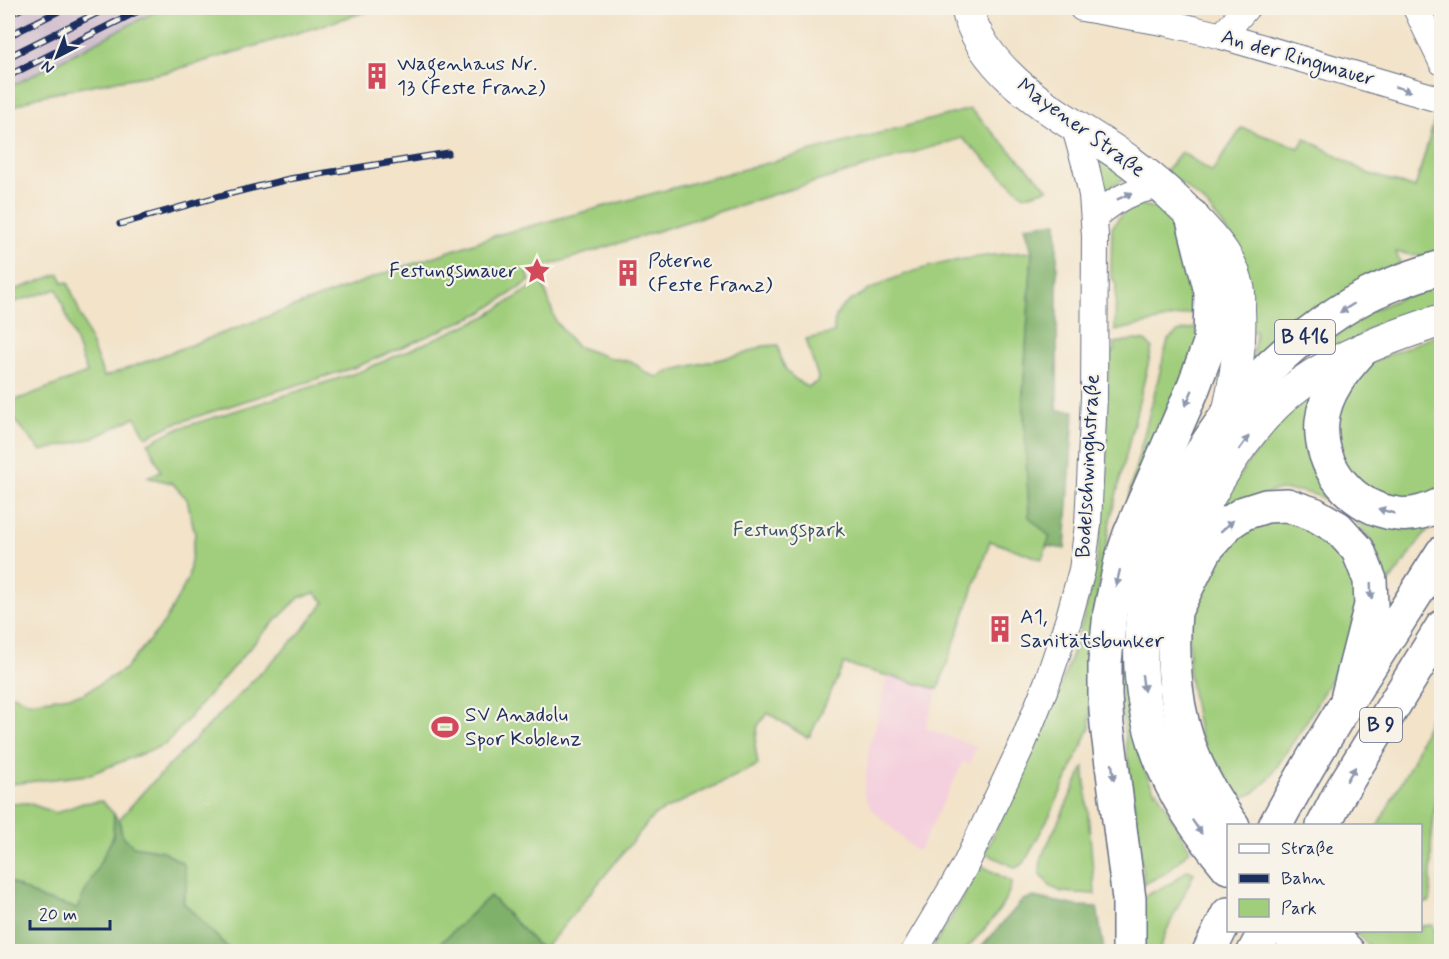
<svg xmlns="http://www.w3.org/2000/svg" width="1449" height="959" viewBox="0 0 1449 959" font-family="Mynerve,sans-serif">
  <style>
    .built { fill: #f4cfdd }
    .industrial { fill: #d0bdcd }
    .green { fill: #a0ce7b; stroke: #5e7e6c; stroke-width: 1.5 }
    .forest { fill: #80b16b; stroke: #4e7064; stroke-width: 1.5 }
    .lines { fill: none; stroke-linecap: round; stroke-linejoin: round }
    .minor-casing { stroke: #666e83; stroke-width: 28 }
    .tertiary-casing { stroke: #666e83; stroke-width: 34 }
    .primary-casing { stroke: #666e83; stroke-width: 36 }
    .trunk-casing { stroke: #666e83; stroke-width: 36 }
    .minor { stroke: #fff; stroke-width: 26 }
    .tertiary { stroke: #fff; stroke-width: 32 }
    .primary { stroke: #fff; stroke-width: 33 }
    .trunk { stroke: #fff; stroke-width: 33 }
    .rail-casing { stroke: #1b2f5e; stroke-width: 7 }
    .rail { stroke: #f7f3e8; stroke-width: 4.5; stroke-dasharray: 14; stroke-linecap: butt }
    .oneway { fill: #8d97ae }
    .labels { text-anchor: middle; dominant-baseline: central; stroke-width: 4.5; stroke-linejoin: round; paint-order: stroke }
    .shield { fill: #f7f3e8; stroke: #5d6a87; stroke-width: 1.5 }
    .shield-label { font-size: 20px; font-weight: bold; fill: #1b2f5e }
    .street-label { font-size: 21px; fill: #1b2f5e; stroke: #f7f3e8 }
    .poi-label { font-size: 21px; fill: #1b2f5e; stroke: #f7f3e8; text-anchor: start }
    .park-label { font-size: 21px; fill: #3c5765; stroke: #f7f3e8 }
  </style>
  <rect width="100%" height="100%" fill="#f7f3e8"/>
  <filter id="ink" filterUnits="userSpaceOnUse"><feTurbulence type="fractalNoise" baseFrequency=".0167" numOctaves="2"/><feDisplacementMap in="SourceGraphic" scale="12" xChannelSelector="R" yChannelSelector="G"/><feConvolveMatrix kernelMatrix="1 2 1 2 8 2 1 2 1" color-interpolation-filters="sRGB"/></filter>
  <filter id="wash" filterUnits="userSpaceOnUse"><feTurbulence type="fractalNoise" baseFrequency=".008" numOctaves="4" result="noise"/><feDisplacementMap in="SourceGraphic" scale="24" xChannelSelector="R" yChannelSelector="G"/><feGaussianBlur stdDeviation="1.35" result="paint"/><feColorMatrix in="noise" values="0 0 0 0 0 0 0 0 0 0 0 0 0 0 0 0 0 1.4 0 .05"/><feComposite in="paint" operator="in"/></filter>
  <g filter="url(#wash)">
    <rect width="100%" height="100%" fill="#f2e3c9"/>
    <!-- built -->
    <path class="built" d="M 887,675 L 938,689 L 925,728 L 976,746 L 970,764 L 963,762 L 920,849 L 916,851 L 871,808 L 864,794 L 869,746 L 878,718 Z"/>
    <!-- industrial -->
    <path class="industrial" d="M 8,8 L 162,8 L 8,88 Z"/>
    <!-- green -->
    <g class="green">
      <path d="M 162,8 L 378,8 L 249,48 L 168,72 L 92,85 L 36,97 L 8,109 L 8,88 Z"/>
      <path d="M 970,109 L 1048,189 L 1024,196 L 962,138 L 775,194 L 527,272 L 530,281 L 481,313 L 356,367 L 248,400 L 171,425 L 146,437 L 135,417 L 94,438 L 41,451 L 8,413 L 8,403 L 87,373 L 57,289 L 8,304 L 9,292 L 56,275 L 60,274 L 63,283 L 68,282 L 104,377 L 383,274 L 497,235 Z"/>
      <path d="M 1435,118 L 1441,120 L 1441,260 L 1396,252 L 1400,263 L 1319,308 L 1252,364 L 1256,331 L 1197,346 L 1127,502 L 1168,340 L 1178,332 L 1199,327 L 1200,311 L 1115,331 L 1116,285 L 1111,275 L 1112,228 L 1120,216 L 1129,207 L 1143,205 L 1158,209 L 1174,220 L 1183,235 L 1247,264 L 1222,224 L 1204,202 L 1166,171 L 1181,152 L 1212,172 L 1242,128 L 1299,148 L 1305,138 L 1367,173 L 1415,188 Z"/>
      <path d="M 1099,157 L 1128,178 L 1114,184 L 1105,194 Z"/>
      <path d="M 1032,252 L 1023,397 L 1050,537 L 1042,559 L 990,541 L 938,689 L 844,664 L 810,736 L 806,737 L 768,713 L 758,725 L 755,745 L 758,765 L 654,815 L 552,940 L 541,949 L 490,896 L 432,951 L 231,951 L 183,902 L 187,884 L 163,851 L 133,846 L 122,835 L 119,820 L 143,792 L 300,633 L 325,602 L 315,593 L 300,597 L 262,634 L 166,744 L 88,775 L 11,784 L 8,782 L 8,693 L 30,702 L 83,694 L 125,669 L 164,623 L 188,579 L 195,534 L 187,499 L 172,483 L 147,477 L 161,471 L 148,443 L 174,430 L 359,372 L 485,317 L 542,281 L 556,322 L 576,346 L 607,357 L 633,362 L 646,373 L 658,377 L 673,370 L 747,353 L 763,346 L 778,345 C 782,368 787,376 808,387 L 817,382 L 818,377 L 806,339 L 834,333 C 834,325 834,318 839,311 C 842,305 851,301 857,297 C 909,265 972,255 1032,252 Z"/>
      <path d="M 1441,280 L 1441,304 L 1373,326 L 1343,347 L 1303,364 L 1362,315 Z"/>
      <path d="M 1441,333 L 1441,492 L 1437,495 L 1384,502 L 1335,459 L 1337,400 L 1364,365 Z"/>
      <path d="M 1134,340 L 1145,341 L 1152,348 L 1110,521 L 1104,559 L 1089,638 L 1090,727 L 1085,739 L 1052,811 L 1024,863 L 1016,868 L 985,853 C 1027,762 1079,663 1096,564 C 1101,533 1105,501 1107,469 C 1107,449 1106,429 1106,410 C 1106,392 1108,373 1109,355 L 1114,350 L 1115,343 Z"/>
      <path d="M 1305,399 L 1311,404 L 1308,440 L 1320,483 L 1336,498 L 1332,503 L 1318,496 L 1300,491 L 1276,490 L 1222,511 L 1222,500 L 1255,453 L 1282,421 Z"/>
      <path d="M 1275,515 L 1333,534 L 1362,583 L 1349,647 L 1305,724 L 1268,780 L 1252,794 L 1237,799 L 1218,762 L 1212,764 L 1199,732 L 1189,675 L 1189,638 L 1192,606 L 1234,531 Z"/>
      <path d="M 1357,516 L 1412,527 L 1430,527 L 1387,585 C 1380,560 1374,538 1354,520 Z"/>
      <path d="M 1124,660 C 1128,705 1133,752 1155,792 L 1157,791 L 1190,850 L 1166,873 L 1144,884 L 1117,675 Z"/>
      <path d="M 1441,689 L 1441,746 L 1431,846 L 1431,896 L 1430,902 L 1421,904 L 1420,826 L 1378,825 L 1412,762 Z"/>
      <path d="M 1084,767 L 1095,894 L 1062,892 L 1051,887 L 1040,874 L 1041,858 Z"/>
      <path d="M 102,801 L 114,814 L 113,837 L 77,909 L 42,899 L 8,881 L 8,804 L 28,803 L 56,813 L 83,803 Z"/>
      <path d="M 980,865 L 1012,882 C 1005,910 983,931 964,951 L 930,952 L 960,903 Z"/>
      <path d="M 1188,870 L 1194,873 L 1166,932 L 1159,951 L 1143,951 L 1141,898 L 1171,883 Z"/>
      <path d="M 1433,925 L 1439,951 L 1375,951 L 1353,931 L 1420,930 L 1421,926 Z"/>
    </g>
    <!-- forest -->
    <g class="forest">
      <path d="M 1057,222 L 1057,410 L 1074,411 L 1065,549 L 1046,546 L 1050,537 L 1029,517 L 1023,397 L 1032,252 L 1025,226 Z"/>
      <path d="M 114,814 L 119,820 L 122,835 L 133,846 L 163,851 L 184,864 L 187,884 L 183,902 L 231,951 L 8,951 L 8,881 L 42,899 L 77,908 L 113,837 Z"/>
      <path d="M 490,896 L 541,949 L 538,952 L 432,951 Z"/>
      <path d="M 1033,897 L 1077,906 L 1097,907 L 1104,951 L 978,951 L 1023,900 Z"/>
    </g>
  </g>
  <g filter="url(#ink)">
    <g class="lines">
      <defs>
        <g id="minor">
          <path d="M 1082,8 L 1168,23 L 1222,36 L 1442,100"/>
          <path d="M 1416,8 L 1442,62"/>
          <path d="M 1222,36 L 1246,8"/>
          <path d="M 1094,217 C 1119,197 1129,192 1160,185"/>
          <path d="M 914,952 L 965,866 L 1023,743 L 1047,683 L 1068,621 L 1082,570 L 1088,525 L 1094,397 L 1095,236 L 1092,195 L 1086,167 L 1074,125"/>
        </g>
        <g id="tertiary">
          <path d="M 967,8 C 984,81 1072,121 1129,161 C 1155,180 1179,201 1200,225 C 1217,243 1233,262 1238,287 C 1240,294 1239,302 1239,309 C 1241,345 1236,379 1228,414"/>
          <path d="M 1176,602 C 1178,587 1179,571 1183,556 C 1187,540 1195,525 1202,510 C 1226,464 1257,415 1300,384 C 1342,354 1393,336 1442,320"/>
        </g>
        <g id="primary">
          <path d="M 1228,414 C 1155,511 1115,637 1159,755 C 1174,797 1200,833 1228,867"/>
          <path d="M 1175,611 C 1169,694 1182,757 1233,826"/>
          <path d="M 1286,930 L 1307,952"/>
          <path d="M 1327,930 L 1348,952"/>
        </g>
        <g id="trunk">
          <path d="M 1362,350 C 1344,370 1325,392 1322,421 C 1318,467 1352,509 1398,514 C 1413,516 1428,511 1442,504"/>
          <path d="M 1228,414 C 1237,403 1245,392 1255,382 C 1286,349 1327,316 1368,295 C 1392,283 1417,275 1442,267"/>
          <path d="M 1175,611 L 1206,549 L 1229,523 L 1244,513 L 1266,506 L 1287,505 L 1314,514 L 1338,528 L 1358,550 L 1370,580 L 1371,605 L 1346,703"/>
          <path d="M 1275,826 C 1325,732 1385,643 1442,553"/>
          <path d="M 1323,826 L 1341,791 L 1442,627"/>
          <path d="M 1129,952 L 1129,899 L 1107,725 L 1105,695 L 1105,662 L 1110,613 L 1121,561 L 1130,534 L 1192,391 L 1210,343 L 1211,292 L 1192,216"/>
          <path d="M 1209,952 L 1228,914"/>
          <path d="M 1254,952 L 1266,930"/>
        </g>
      </defs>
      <!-- minor casing -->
      <use href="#minor" class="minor-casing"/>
      <!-- tertiary casing -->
      <use href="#tertiary" class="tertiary-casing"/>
      <!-- primary casing -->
      <use href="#primary" class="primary-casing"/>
      <!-- trunk casing -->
      <use href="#trunk" class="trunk-casing"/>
      <!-- minor -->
      <use href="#minor" class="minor"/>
      <!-- tertiary -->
      <use href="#tertiary" class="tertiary"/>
      <!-- primary -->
      <use href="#primary" class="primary"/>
      <!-- trunk -->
      <use href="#trunk" class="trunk"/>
      <defs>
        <g id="rail">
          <path d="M 8,15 L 22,8"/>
          <path d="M 8,36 L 65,8"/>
          <path d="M 8,57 L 107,8"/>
          <path d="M 8,76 L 144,8"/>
          <path d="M 120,224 L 220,196 L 289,179 L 448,153"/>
        </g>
      </defs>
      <!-- rail casing -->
      <use href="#rail" class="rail-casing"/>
      <!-- rail -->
      <use href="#rail" class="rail"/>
    </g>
    <!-- one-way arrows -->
    <defs><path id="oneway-solid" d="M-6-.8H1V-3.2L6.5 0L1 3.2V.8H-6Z" transform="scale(1.5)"/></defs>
    <g class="oneway">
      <use href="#oneway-solid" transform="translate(1403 89) rotate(16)"/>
      <use href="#oneway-solid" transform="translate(1125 196) rotate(-24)"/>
      <use href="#oneway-solid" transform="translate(1347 308) rotate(148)"/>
      <use href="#oneway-solid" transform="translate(1189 398) rotate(113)"/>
      <use href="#oneway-solid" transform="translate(1244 443) rotate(-54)"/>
      <use href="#oneway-solid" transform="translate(1386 511) rotate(-164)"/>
      <use href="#oneway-solid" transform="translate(1227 526) rotate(-41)"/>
      <use href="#oneway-solid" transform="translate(1118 578) rotate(103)"/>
      <use href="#oneway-solid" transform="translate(1371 591) rotate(88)"/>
      <use href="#oneway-solid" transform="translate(1143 683) rotate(83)"/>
      <use href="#oneway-solid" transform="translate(1113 772) rotate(83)"/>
      <use href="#oneway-solid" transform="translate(1351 774) rotate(-59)"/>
      <use href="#oneway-solid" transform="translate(1197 827) rotate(55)"/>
    </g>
  </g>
  <!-- icons -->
  <defs>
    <symbol id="building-bare" viewBox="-9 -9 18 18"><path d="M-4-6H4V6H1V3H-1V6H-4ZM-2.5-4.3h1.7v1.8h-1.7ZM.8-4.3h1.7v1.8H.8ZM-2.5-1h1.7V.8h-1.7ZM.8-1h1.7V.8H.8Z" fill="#d1495b" stroke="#f7f3e8" stroke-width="2.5" paint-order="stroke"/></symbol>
    <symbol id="sight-bare" viewBox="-9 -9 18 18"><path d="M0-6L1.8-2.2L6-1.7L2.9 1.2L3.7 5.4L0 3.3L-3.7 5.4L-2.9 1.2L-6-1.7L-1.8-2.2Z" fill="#d1495b" stroke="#f7f3e8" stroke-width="2.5" paint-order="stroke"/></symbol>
    <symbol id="stadium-bare" viewBox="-9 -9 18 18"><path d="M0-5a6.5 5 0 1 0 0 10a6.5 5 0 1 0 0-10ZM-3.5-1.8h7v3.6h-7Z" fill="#d1495b" stroke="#f7f3e8" stroke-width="2.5" paint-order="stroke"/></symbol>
  </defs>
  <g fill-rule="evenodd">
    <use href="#building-bare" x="358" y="57" width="38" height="38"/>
    <use href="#sight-bare" x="518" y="252" width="38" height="38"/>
    <use href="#building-bare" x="609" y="254" width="38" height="38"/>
    <use href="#building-bare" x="981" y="610" width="38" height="38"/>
    <use href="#stadium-bare" x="426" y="708" width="38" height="38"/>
  </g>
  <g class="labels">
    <!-- shield labels -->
    <g class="shield">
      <rect x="1275" y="320" width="60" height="34" rx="4.5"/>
      <rect x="1360" y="708" width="42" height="34" rx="4.5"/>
    </g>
    <g class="shield-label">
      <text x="1305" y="337">B 416</text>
      <text x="1381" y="725">B 9</text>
    </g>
    <!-- street labels -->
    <g class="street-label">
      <text transform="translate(1298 58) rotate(16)">An der Ringmauer</text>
      <text transform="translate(1081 128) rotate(36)">Mayener Straße</text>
      <text transform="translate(1088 466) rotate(-87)">Bodelschwinghstraße</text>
    </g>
    <!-- poi labels -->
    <g class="poi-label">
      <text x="397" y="64">Wagenhaus Nr.<tspan x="397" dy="24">13 (Feste Franz)</tspan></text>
      <text x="648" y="261">Poterne<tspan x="648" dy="24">(Feste Franz)</tspan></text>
      <text x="517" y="271" text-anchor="end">Festungsmauer</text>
      <text x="1020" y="617">A1,<tspan x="1020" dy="24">Sanitätsbunker</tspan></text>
      <text x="465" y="715">SV Anadolu<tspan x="465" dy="24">Spor Koblenz</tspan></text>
    </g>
    <!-- park labels -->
    <g class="park-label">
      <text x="789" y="530">Festungspark</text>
    </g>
  </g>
  <!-- margin -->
  <rect width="1449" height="959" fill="none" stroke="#f7f3e8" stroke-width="30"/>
  <!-- legend -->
  <rect x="1227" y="824" width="195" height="108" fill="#f7f3e8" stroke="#9fa5b1" stroke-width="1.5"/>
  <rect x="1239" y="844" width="30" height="9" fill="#ffffff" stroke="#9fa5b1" stroke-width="1.5"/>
  <text x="1281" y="854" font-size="18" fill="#1b2f5e">Straße</text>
  <rect x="1239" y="874" width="30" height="9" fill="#1b2f5e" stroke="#9fa5b1" stroke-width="1.5"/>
  <text x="1281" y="884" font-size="18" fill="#1b2f5e">Bahn</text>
  <rect x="1239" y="899" width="30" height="18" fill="#a0ce7b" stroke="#9fa5b1" stroke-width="1.5"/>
  <text x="1281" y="914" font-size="18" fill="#1b2f5e">Park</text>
  <!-- north arrow -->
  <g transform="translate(57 57) rotate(222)" stroke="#f7f3e8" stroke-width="4.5" paint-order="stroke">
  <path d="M0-4.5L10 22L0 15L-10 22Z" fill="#1b2f5e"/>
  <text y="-9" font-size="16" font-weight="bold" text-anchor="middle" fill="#1b2f5e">N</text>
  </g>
  <!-- scale -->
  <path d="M30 920v9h80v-9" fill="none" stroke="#1b2f5e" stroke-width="3"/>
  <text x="39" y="920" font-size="18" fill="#1b2f5e" stroke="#f7f3e8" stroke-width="4.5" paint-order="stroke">20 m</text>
</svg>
